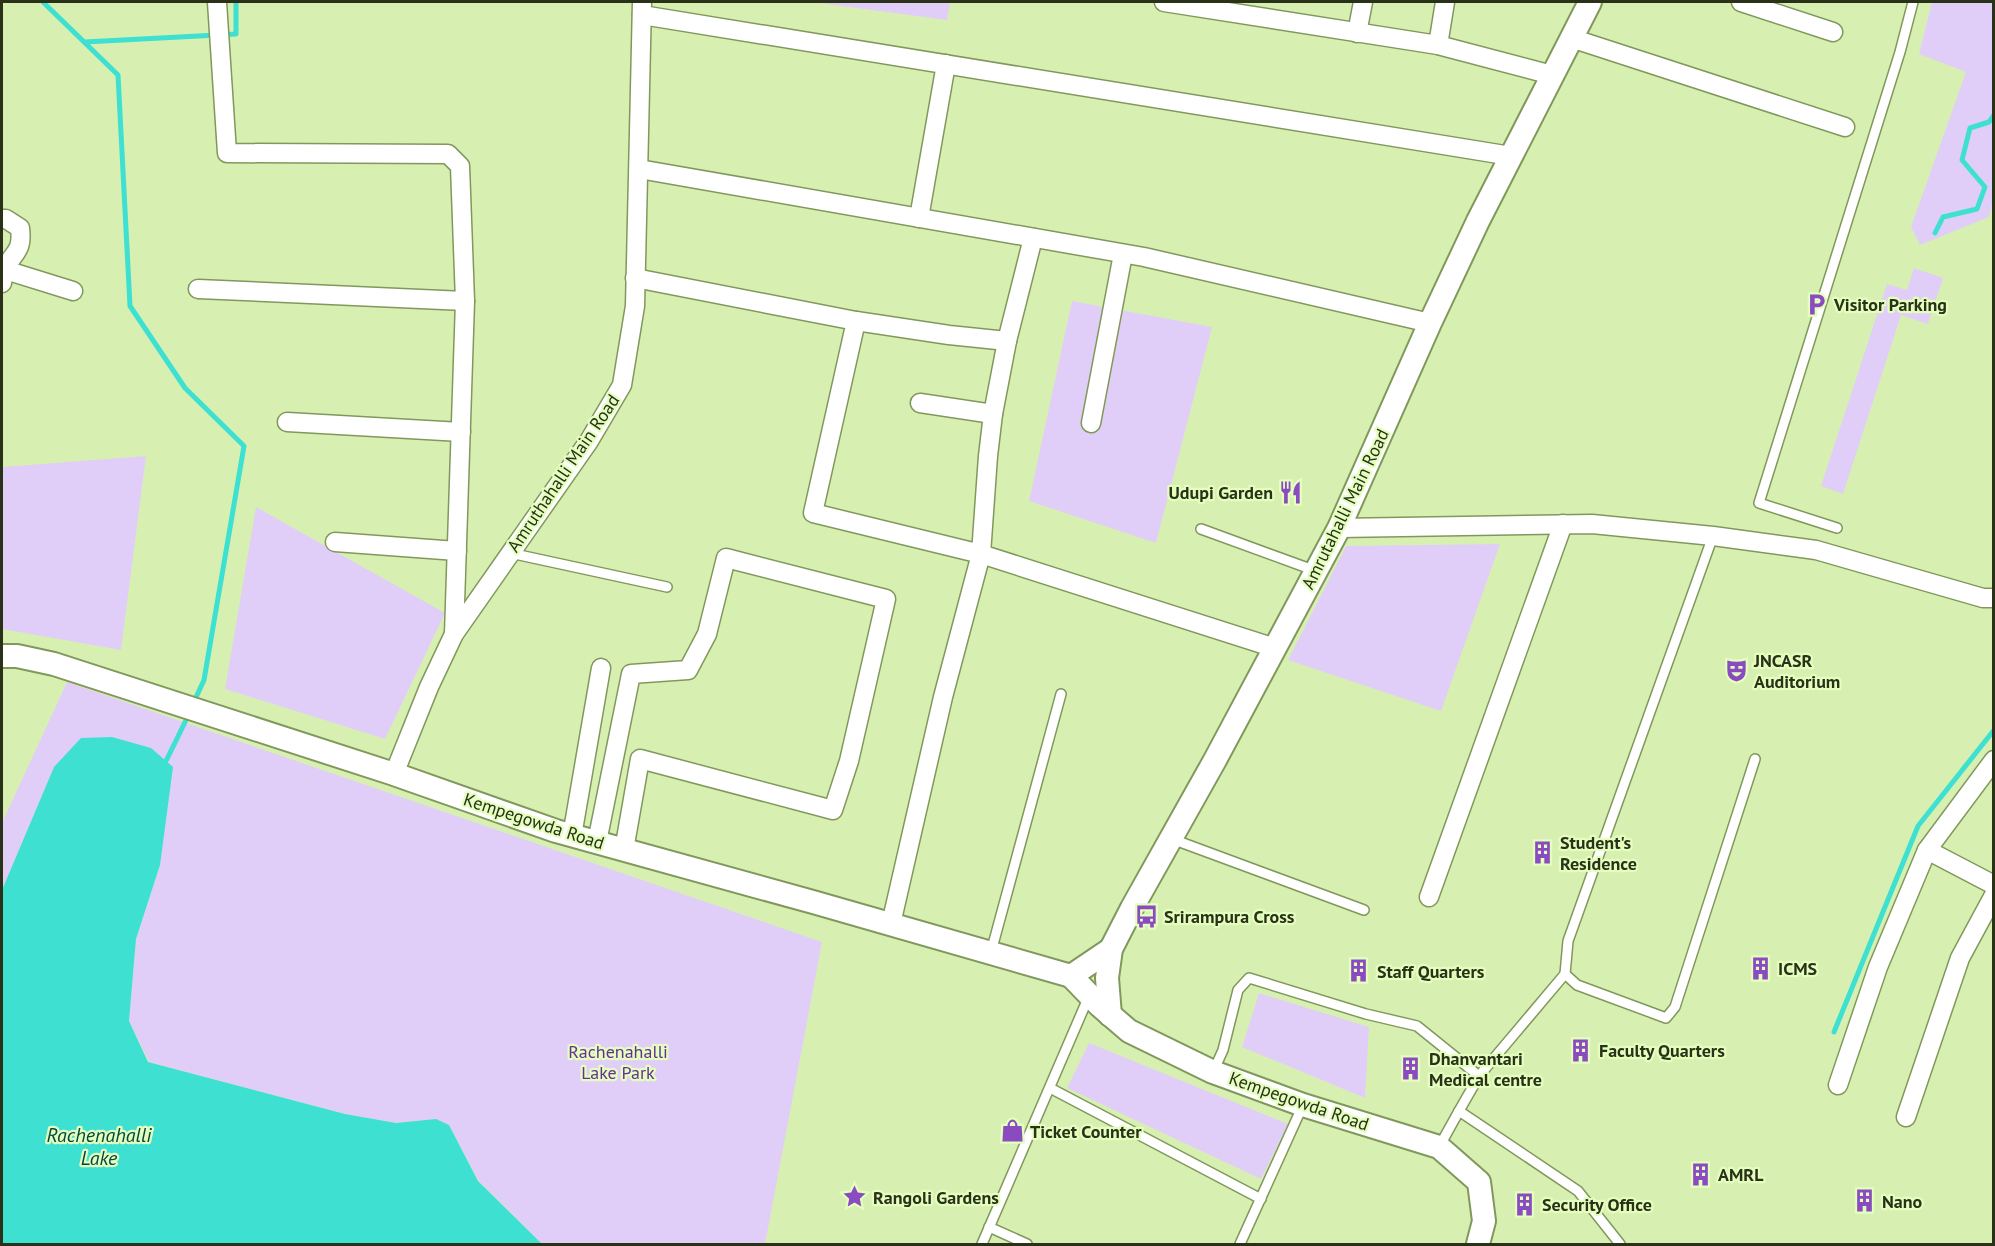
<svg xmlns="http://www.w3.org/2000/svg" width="1995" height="1246" viewBox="0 0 1995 1246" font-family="'PT Sans',sans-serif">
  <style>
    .green { fill: #e1cef8 }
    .water { fill: #3de0d1 }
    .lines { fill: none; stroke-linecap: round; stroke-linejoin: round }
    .stream { stroke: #3de0d1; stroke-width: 5 }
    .service-casing { stroke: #81985c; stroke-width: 12 }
    .minor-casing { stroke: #81985c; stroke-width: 21 }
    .tertiary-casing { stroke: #81985c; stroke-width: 26 }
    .service { stroke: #fff; stroke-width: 9 }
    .minor { stroke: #fff; stroke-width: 18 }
    .tertiary { stroke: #fff; stroke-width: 22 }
    .labels { text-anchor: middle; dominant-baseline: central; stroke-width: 4.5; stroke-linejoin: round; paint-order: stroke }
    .poi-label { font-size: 18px; font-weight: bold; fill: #293219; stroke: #e4febe; text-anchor: start }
    .street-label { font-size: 18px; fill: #293219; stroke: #e4febe }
    .park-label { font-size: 18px; fill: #672f95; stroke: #e4febe }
    .water-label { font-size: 20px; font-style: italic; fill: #004943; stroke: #e4febe }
  </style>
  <rect width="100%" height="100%" fill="#d7f0b1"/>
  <!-- green -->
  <g class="green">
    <path d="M 812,2 L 950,2 L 947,20 Z"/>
    <path d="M 1932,2 L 1993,2 L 1993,200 L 1989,217 L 1920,245 L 1911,227 L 1966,72 L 1919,54 Z"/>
    <path d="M 1914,268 L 1943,278 L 1928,324 L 1901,315 L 1843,494 L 1821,486 L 1887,284 L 1907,290 Z"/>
    <path d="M 1072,301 L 1212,327 L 1156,543 L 1029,501 Z"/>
    <path d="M 146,456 L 121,650 L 2,629 L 2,467 Z"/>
    <path d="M 256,507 L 445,613 L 385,739 L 225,689 Z"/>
    <path d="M 1500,544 L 1441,711 L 1288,660 L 1346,546 Z"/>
    <path d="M 67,682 L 822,942 L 765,1244 L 542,1244 L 478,1180 L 449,1125 L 436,1119 L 396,1123 L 345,1114 L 149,1062 L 129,1021 L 136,939 L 160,865 L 54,767 L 2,890 L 2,823 Z"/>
    <path d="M 1259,993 L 1369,1027 L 1365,1098 L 1242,1047 Z"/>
    <path d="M 1089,1043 L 1288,1124 L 1261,1179 L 1067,1088 Z"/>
  </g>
  <!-- water -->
  <path class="water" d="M 112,737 L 151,748 L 173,767 L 160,865 L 136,939 L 129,1021 L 148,1062 L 345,1114 L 396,1123 L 436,1119 L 449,1125 L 478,1181 L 542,1244 L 2,1244 L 2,890 L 54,767 L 81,738 Z"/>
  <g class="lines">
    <!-- stream -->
    <g class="stream">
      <path d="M 43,2 L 118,75 L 130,306 L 185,388 L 244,446 L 204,680 L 193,704"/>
      <path d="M 85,42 L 236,34 L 236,2"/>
      <path d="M 1935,233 L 1943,217 L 1977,209 L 1985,187 L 1962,160 L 1970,128 L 1989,122 L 1994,115"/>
      <path d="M 166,761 L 190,712"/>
      <path d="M 1834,1032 L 1918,826 L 1994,730"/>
    </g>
    <defs>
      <g id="service">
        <path d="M 1837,528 L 1759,503 L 1900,52 L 1913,2"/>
        <path d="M 1201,529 L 1316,571"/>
        <path d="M 1713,536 L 1568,941 L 1565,974 L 1577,985 L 1666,1018 L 1675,1007 L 1755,759"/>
        <path d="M 510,553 L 667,587"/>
        <path d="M 1172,839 L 1364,910"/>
        <path d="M 991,952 L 1061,694"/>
        <path d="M 1213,1072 L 1223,1050 L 1238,990 L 1249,978 L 1366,1014 L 1417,1026 L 1479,1076"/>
        <path d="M 1050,1088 L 1261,1199"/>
        <path d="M 1459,1111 L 1479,1076 L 1565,974"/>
        <path d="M 1439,1147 L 1459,1111 L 1578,1191 L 1620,1244"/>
        <path d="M 989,1227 L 1027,1244"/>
        <path d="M 982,1244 L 1089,996"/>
        <path d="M 1240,1244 L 1303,1105"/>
      </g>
      <g id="minor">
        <path d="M 217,2 L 227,153 L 448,154 L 460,166 L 465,301 L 454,634"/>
        <path d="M 1164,2 L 1438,45 L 1552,75"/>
        <path d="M 1741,2 L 1833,32"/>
        <path d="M 642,15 L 1511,156"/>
        <path d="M 1357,33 L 1363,2"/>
        <path d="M 1571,38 L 1845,127"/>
        <path d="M 1438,45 L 1445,2"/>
        <path d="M 639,169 L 1144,257 L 1430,323"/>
        <path d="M 919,218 L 946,64"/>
        <path d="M 2,219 L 6,219 L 20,228 C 23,252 14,251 5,269 C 3,273 3,279 2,283"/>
        <path d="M 2,269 L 73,291"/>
        <path d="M 635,278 L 856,321 L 813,513 L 981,554 L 943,697 L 891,924"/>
        <path d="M 198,289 L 465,301"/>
        <path d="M 856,321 L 949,335 L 1007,341 L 1033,238"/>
        <path d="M 920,403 L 993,414 L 1007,341"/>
        <path d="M 993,414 L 988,456 L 981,554 L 1275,648"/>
        <path d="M 287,422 L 461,432"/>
        <path d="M 1091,423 L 1123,254"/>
        <path d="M 1339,528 L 1592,524 L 1713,536 L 1816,550 L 1983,598 L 1994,598"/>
        <path d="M 335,542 L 457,551"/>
        <path d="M 394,774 L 429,687 L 454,634 L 589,441 L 622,385 L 635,306 L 642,2"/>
        <path d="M 572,836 L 601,668"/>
        <path d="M 597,842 L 631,674 L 688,670 L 707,634 L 726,558 L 886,599 L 849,761 L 833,810 L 640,759 L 624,850"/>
        <path d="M 1927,850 L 1994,885"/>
        <path d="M 1429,897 L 1563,524"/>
        <path d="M 1838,1085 L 1878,967 L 1927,850 L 1994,760"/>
        <path d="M 1906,1117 L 1960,958 L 1994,895"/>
      </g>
      <g id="tertiary">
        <path d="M 2,656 L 17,656 L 54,664 L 394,774 L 556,831 L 813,902 L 1071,976 L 1111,949"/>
        <path d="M 1071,976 L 1100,1006 L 1129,1031 L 1213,1072 L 1303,1105 L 1439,1147 L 1479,1182 L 1484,1221 L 1478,1244"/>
        <path d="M 1110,1015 L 1107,978 L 1111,949 L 1132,908 L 1215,760 L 1339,528 L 1430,323 L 1478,221 L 1590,2"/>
      </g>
    </defs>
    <!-- service casing -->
    <use href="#service" class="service-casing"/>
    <!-- minor casing -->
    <use href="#minor" class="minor-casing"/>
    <!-- tertiary casing -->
    <use href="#tertiary" class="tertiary-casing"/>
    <!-- service -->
    <use href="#service" class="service"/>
    <!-- minor -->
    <use href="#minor" class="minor"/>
    <!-- tertiary -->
    <use href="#tertiary" class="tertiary"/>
  </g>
  <!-- icons -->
  <defs>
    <symbol id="parking-bare" viewBox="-9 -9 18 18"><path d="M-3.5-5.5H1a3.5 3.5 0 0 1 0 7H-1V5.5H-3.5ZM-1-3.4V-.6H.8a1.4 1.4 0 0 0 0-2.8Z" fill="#8a4bc0" stroke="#e4febe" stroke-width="2.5" paint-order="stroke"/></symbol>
    <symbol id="restaurant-bare" viewBox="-9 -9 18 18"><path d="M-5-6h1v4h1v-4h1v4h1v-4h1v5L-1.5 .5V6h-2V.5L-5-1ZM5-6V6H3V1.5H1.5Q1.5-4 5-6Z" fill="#8a4bc0" stroke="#e4febe" stroke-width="2.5" paint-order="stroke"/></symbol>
    <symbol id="theatre-bare" viewBox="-9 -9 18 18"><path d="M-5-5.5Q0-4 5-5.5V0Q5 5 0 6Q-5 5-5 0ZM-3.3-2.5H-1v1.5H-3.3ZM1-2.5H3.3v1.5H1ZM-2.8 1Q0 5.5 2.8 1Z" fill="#8a4bc0" stroke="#e4febe" stroke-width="2.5" paint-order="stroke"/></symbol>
    <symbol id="building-bare" viewBox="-9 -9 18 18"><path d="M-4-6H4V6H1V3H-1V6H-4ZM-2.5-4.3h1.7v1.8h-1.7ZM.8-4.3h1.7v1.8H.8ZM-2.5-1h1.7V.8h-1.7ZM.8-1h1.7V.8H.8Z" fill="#8a4bc0" stroke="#e4febe" stroke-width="2.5" paint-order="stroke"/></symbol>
    <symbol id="bus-bare" viewBox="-9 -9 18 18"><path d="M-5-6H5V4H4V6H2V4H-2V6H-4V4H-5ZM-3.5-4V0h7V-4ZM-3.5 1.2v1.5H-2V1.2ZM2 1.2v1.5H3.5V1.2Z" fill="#8a4bc0" stroke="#e4febe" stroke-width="2.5" paint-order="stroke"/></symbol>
    <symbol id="shop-bare" viewBox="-9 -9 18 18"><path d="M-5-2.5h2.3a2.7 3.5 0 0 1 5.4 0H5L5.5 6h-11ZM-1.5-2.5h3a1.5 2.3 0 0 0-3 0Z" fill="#8a4bc0" stroke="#e4febe" stroke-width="2.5" paint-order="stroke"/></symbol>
    <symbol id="sight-bare" viewBox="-9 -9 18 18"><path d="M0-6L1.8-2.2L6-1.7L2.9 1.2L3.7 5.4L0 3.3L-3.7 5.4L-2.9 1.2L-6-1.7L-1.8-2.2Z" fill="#8a4bc0" stroke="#e4febe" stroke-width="2.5" paint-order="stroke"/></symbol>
  </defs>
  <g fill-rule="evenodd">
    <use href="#parking-bare" x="1800" y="288" width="33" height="33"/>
    <use href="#restaurant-bare" x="1274" y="476" width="33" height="33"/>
    <use href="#theatre-bare" x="1720" y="654" width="33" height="33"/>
    <use href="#building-bare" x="1526" y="836" width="33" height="33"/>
    <use href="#bus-bare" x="1130" y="900" width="33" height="33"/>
    <use href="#building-bare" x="1744" y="952" width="33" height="33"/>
    <use href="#building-bare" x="1342" y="954" width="33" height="33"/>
    <use href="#building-bare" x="1564" y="1034" width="33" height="33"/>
    <use href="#building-bare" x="1394" y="1052" width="33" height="33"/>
    <use href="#shop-bare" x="996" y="1114" width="33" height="33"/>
    <use href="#building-bare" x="1684" y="1158" width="33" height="33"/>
    <use href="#sight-bare" x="838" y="1180" width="33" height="33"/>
    <use href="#building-bare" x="1848" y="1184" width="33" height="33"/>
    <use href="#building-bare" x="1508" y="1188" width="33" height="33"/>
  </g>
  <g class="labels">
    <!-- poi labels -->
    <g class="poi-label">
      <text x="1834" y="304">Visitor Parking</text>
      <text x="1273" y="492" text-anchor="end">Udupi Garden</text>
      <text x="1754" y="660">JNCASR<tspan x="1754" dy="21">Auditorium</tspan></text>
      <text x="1560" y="842">Student's<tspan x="1560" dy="21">Residence</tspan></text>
      <text x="1164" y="916">Srirampura Cross</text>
      <text x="1778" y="968">ICMS</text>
      <text x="1377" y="971">Staff Quarters</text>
      <text x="1599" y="1050">Faculty Quarters</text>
      <text x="1429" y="1058">Dhanvantari<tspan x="1429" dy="21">Medical centre</tspan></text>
      <text x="1030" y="1131">Ticket Counter</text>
      <text x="1718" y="1174">AMRL</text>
      <text x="873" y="1197">Rangoli Gardens</text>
      <text x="1882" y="1201">Nano</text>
      <text x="1542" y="1204">Security Office</text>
    </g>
    <!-- street labels -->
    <g class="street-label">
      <text transform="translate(563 473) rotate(-56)">Amruthahalli Main Road</text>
      <text transform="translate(1345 509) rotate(-64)">Amrutahalli Main Road</text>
      <text transform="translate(534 821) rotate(18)">Kempegowda Road</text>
      <text transform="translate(1299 1101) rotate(19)">Kempegowda Road</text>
    </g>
    <!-- park labels -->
    <g class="park-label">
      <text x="618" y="1051">Rachenahalli<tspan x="618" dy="21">Lake Park</tspan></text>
    </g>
    <!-- water labels -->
    <g class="water-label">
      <text x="99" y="1135">Rachenahalli<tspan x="99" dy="23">Lake</tspan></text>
    </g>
  </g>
  <!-- border -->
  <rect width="1995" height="1246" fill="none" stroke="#293219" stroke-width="6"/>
</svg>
